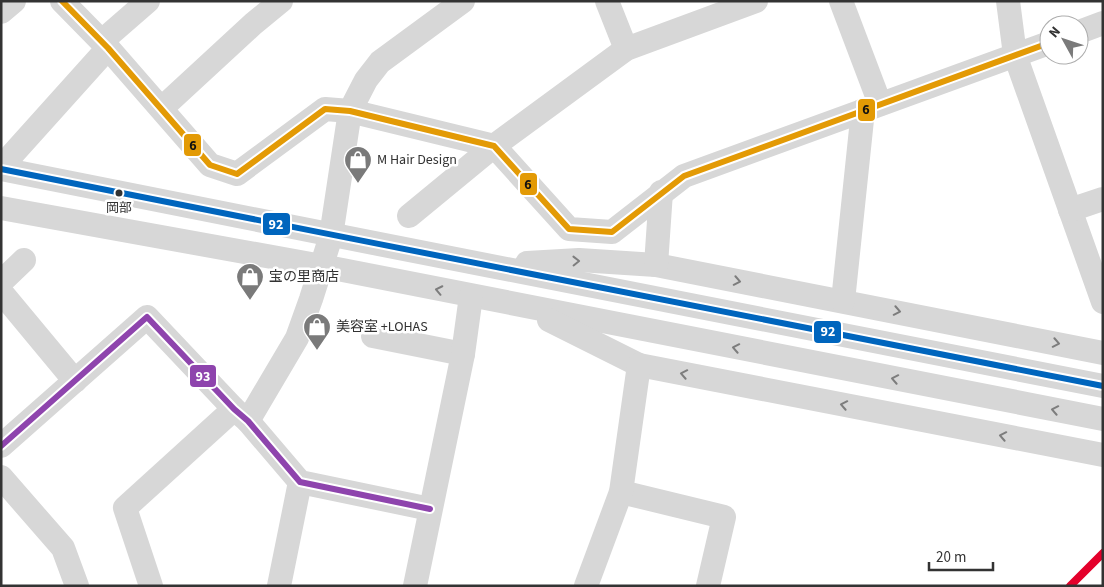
<svg xmlns="http://www.w3.org/2000/svg" width="1104" height="587" viewBox="0 0 1104 587" font-family="'Source Sans 3','Noto Sans JP',sans-serif">
  <style>
    .lines { fill: none; stroke-linecap: round; stroke-linejoin: round }
    .minor { stroke: #d7d7d7; stroke-width: 24 }
    .bus-1-casing { stroke: #fff; stroke-width: 10 }
    .bus-2-casing { stroke: #fff; stroke-width: 10 }
    .bus-3-casing { stroke: #fff; stroke-width: 10 }
    .bus-1 { stroke: #0065bd; stroke-width: 6 }
    .bus-2 { stroke: #e39a05; stroke-width: 6 }
    .bus-3 { stroke: #8e44ad; stroke-width: 6 }
    .rail-1-casing { stroke: #fff; stroke-width: 11 }
    .rail-1 { stroke: #e4002b; stroke-width: 8 }
    .oneway { stroke: #7d7d7d }
    .bus-dot { fill: #333; stroke: #fff; stroke-width: 2 }
    .labels { text-anchor: middle; dominant-baseline: central; stroke-width: 5; stroke-linejoin: round; paint-order: stroke }
    .bus-label { font-size: 13px; fill: #333; stroke: #fff }
    .poi-label { font-size: 14px; fill: #333; stroke: #fff; text-anchor: start }
    .line-badge { stroke: #fff; stroke-width: 2 }
    .badge-label { font-size: 14px; text-anchor: middle; font-weight: bold; fill: #fff }
    .pale-badge-label { font-size: 14px; text-anchor: middle; font-weight: bold; fill: #111 }
  </style>
  <rect width="100%" height="100%" fill="#fff"/>
  <g class="lines">
    <!-- minor -->
    <g class="minor">
      <path d="M 62,1 L 108,48 L 210,165 L 237,174 L 325,109 L 350,111 L 494,146 L 569,229 L 612,232 L 684,176 L 1049,43"/>
      <path d="M 607,1 L 626,49"/>
      <path d="M 841,1 L 880,104"/>
      <path d="M 1008,1 L 1015,55 L 1103,302"/>
      <path d="M 1,12 L 14,1"/>
      <path d="M 1079,32 L 1103,23"/>
      <path d="M 102,41 L 148,1"/>
      <path d="M 162,108 L 253,24 L 281,1"/>
      <path d="M 1,167 L 108,48"/>
      <path d="M 1,169 C 368,243 736,313 1103,386"/>
      <path d="M 1,208 L 322,266 L 1103,419"/>
      <path d="M 1070,210 L 1103,199"/>
      <path d="M 409,216 L 494,146 L 626,49 L 756,1"/>
      <path d="M 527,263 L 579,260 L 656,265 L 1103,353"/>
      <path d="M 656,265 L 661,192"/>
      <path d="M 1,282 L 24,260"/>
      <path d="M 1,292 L 75,381"/>
      <path d="M 843,301 L 863,110"/>
      <path d="M 549,320 L 639,365 L 1103,455"/>
      <path d="M 373,336 L 463,354"/>
      <path d="M 248,421 L 297,338 L 311,299 L 331,236 L 350,111 L 366,80 L 380,62 L 463,1"/>
      <path d="M 1,446 L 147,317 L 234,409 L 248,421 L 300,482 L 430,509"/>
      <path d="M 1,477 L 63,548 L 77,586"/>
      <path d="M 621,492 L 724,517 L 708,586"/>
      <path d="M 151,586 L 125,508 L 234,409"/>
      <path d="M 279,586 L 300,482"/>
      <path d="M 415,586 L 463,354 L 471,296"/>
      <path d="M 586,586 L 621,492 L 639,365"/>
    </g>
    <defs>
      <path id="bus-1" d="M 1,169 C 368,243 736,313 1103,386"/>
      <path id="bus-2" d="M 62,1 L 108,48 L 210,165 L 237,174 L 325,109 L 350,111 L 494,146 L 569,229 L 612,232 L 684,176 L 1049,43"/>
      <path id="bus-3" d="M 1,446 L 147,317 L 234,409 L 248,421 L 300,482 L 430,509"/>
    </defs>
    <!-- bus-1 casing -->
    <use href="#bus-1" class="bus-1-casing"/>
    <!-- bus-2 casing -->
    <use href="#bus-2" class="bus-2-casing"/>
    <!-- bus-3 casing -->
    <use href="#bus-3" class="bus-3-casing"/>
    <!-- bus-1 -->
    <use href="#bus-1" class="bus-1"/>
    <!-- bus-2 -->
    <use href="#bus-2" class="bus-2"/>
    <!-- bus-3 -->
    <use href="#bus-3" class="bus-3"/>
    <defs>
      <path id="rail-1" d="M 1070,586 L 1103,553"/>
    </defs>
    <!-- rail-1 casing -->
    <use href="#rail-1" class="rail-1-casing"/>
    <!-- rail-1 -->
    <use href="#rail-1" class="rail-1"/>
  </g>
  <!-- one-way arrows -->
  <defs><path id="oneway-chevron" d="M-2-3.5L2.5 0L-2 3.5" fill="none" stroke-width="1.6" stroke-linecap="round" stroke-linejoin="round" transform="scale(1.25)"/></defs>
  <g class="oneway">
    <use href="#oneway-chevron" transform="translate(576 261) rotate(-1)"/>
    <use href="#oneway-chevron" transform="translate(737 281) rotate(11)"/>
    <use href="#oneway-chevron" transform="translate(439 290) rotate(-168)"/>
    <use href="#oneway-chevron" transform="translate(897 311) rotate(11)"/>
    <use href="#oneway-chevron" transform="translate(1056 343) rotate(11)"/>
    <use href="#oneway-chevron" transform="translate(736 348) rotate(-169)"/>
    <use href="#oneway-chevron" transform="translate(684 374) rotate(-169)"/>
    <use href="#oneway-chevron" transform="translate(895 379) rotate(-169)"/>
    <use href="#oneway-chevron" transform="translate(844 405) rotate(-169)"/>
    <use href="#oneway-chevron" transform="translate(1055 410) rotate(-169)"/>
    <use href="#oneway-chevron" transform="translate(1003 436) rotate(-169)"/>
  </g>
  <!-- icons -->
  <defs>
    <symbol id="shop-pin" viewBox="-11 -11 22 30"><path d="M0 17L-7.5 6A9.5 9.5 0 1 1 7.5 6Z" fill="#7a7a7a" stroke="#fff"/><path d="M-5-2.5h2.3a2.7 3.5 0 0 1 5.4 0H5L5.5 6h-11ZM-1.5-2.5h3a1.5 2.3 0 0 0-3 0Z" fill="#fff"/></symbol>
  </defs>
  <g fill-rule="evenodd">
    <use href="#shop-pin" x="342" y="144" width="32" height="43"/>
    <use href="#shop-pin" x="234" y="261" width="32" height="43"/>
    <use href="#shop-pin" x="301" y="311" width="32" height="43"/>
  </g>
  <!-- markers -->
  <circle class="bus-dot" cx="119" cy="193" r="4.5"/>
  <g class="labels">
    <!-- bus labels -->
    <g class="bus-label">
      <text x="119" y="208">岡部</text>
    </g>
    <!-- poi labels -->
    <g class="poi-label">
      <text x="377" y="160">M Hair Design</text>
      <text x="269" y="277">宝の里商店</text>
      <text x="336" y="327">美容室 +LOHAS</text>
    </g>
  </g>
  <g class="line-badge">
    <rect x="857" y="98" width="19" height="24" rx="5" fill="#e39a05"/>
    <rect x="183" y="133" width="19" height="24" rx="5" fill="#e39a05"/>
    <rect x="519" y="172" width="19" height="24" rx="5" fill="#e39a05"/>
    <rect x="262" y="212" width="29" height="24" rx="5" fill="#0065bd"/>
    <rect x="813" y="320" width="29" height="24" rx="5" fill="#0065bd"/>
    <rect x="189" y="364" width="28" height="24" rx="5" fill="#8e44ad"/>
  </g>
  <g class="badge-label">
    <text x="276" y="229">92</text>
    <text x="828" y="336">92</text>
    <text x="203" y="381">93</text>
  </g>
  <g class="pale-badge-label">
    <text x="866" y="114">6</text>
    <text x="193" y="150">6</text>
    <text x="528" y="189">6</text>
  </g>
  <!-- border -->
  <rect width="1104" height="587" fill="none" stroke="#333333" stroke-width="5"/>
  <!-- north arrow -->
  <g transform="translate(1064 40) rotate(310)"><circle r="24" fill="#ffffff" stroke="#adadad"/>
  <path d="M0-4L9 19L0 12L-9 19Z" fill="#7a7a7a"/>
  <text y="-8" font-size="14" font-weight="bold" text-anchor="middle" fill="#333333">N</text>
  </g>
  <!-- scale -->
  <path d="M929 562v8h64v-8" fill="none" stroke="#333333" stroke-width="2.5"/>
  <text x="936" y="562" font-size="15" fill="#333333" stroke="#ffffff" stroke-width="4" paint-order="stroke">20 m</text>
</svg>
